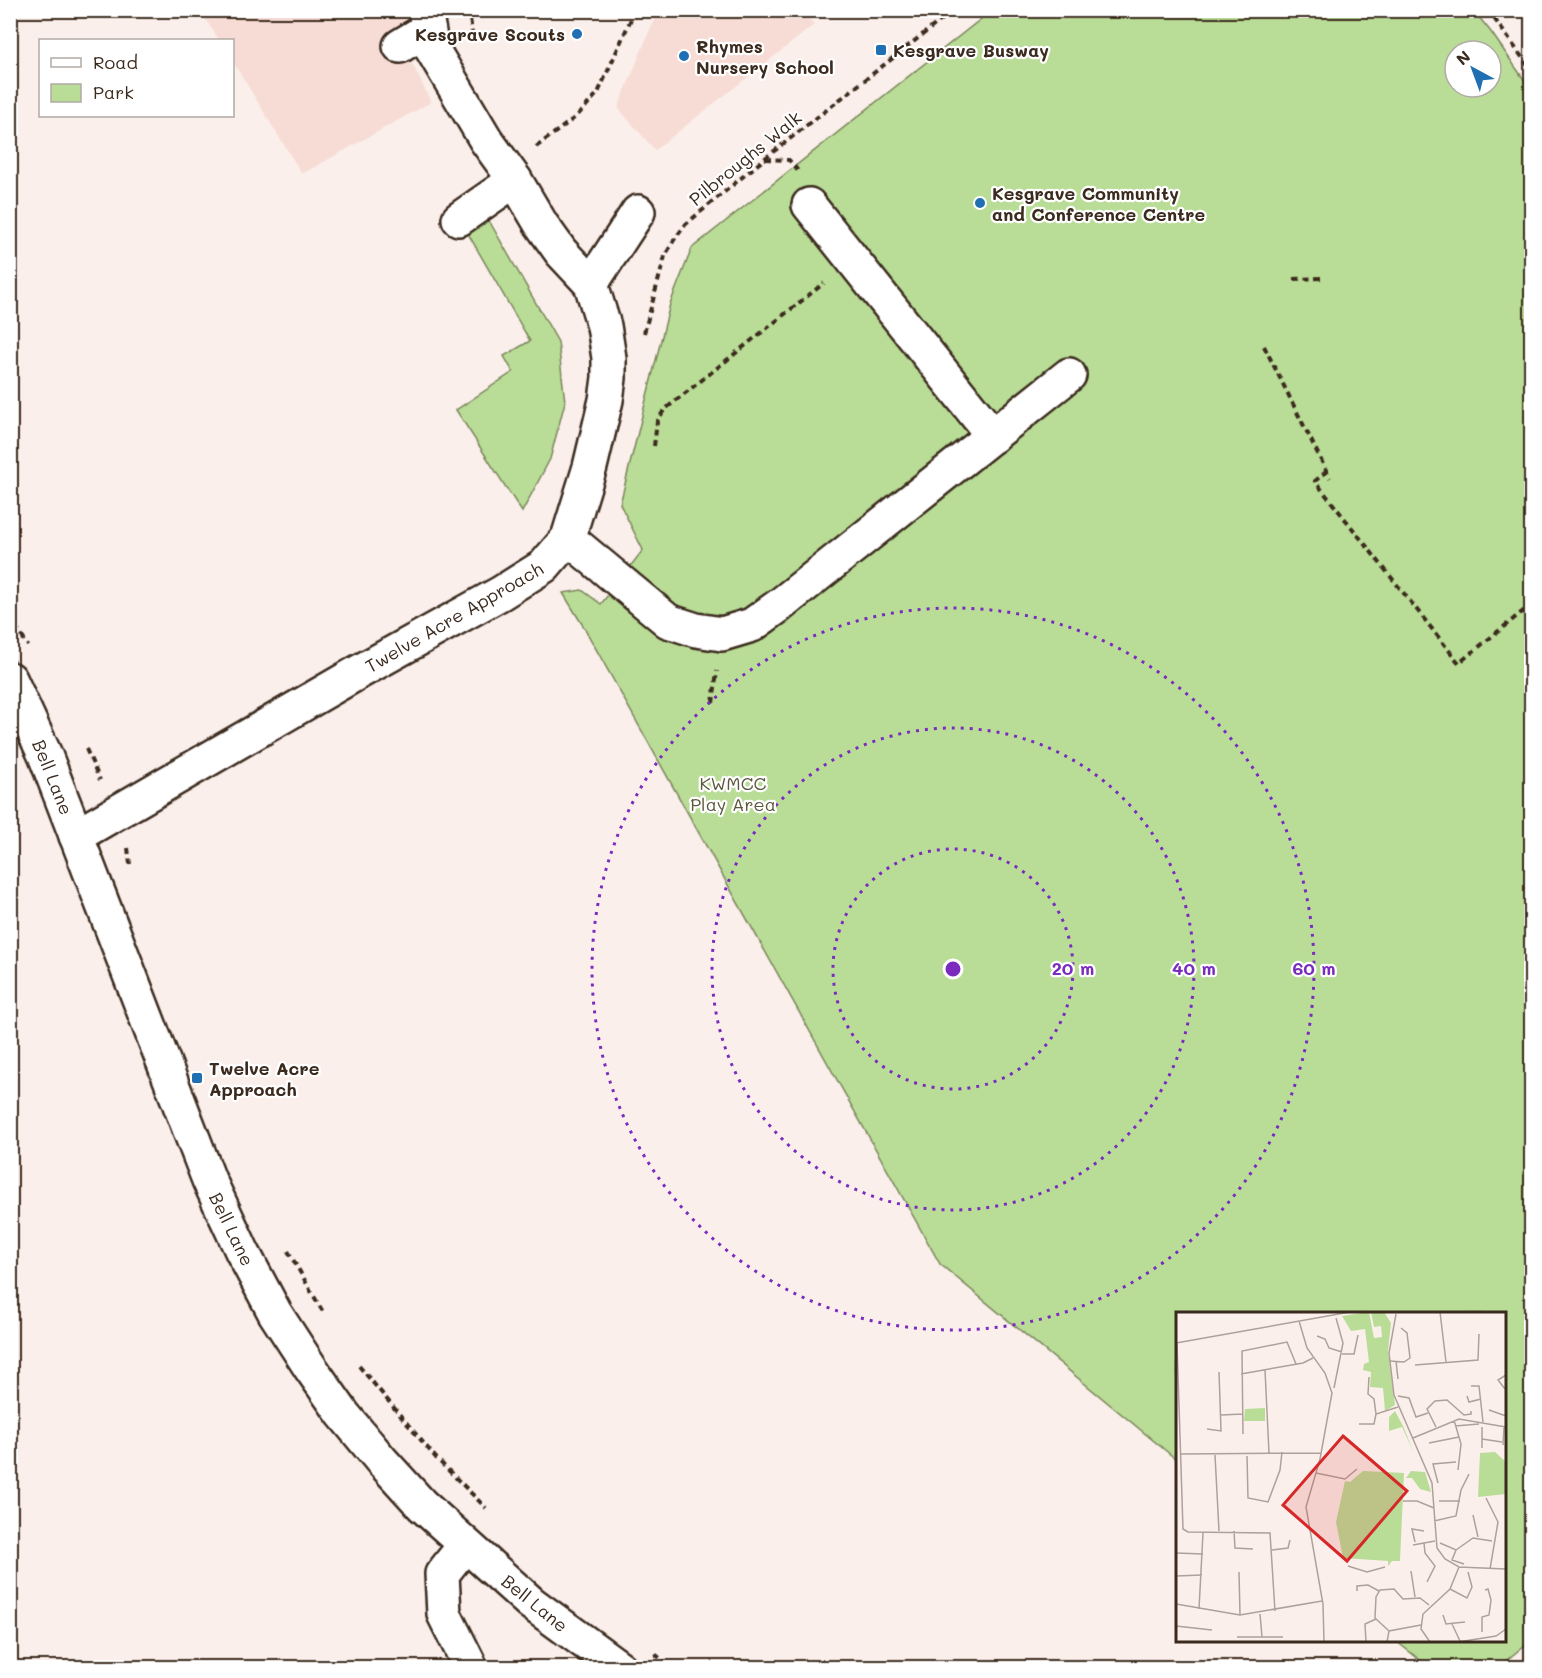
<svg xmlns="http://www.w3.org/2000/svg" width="1542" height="1678" viewBox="0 0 1542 1678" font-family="Mali,sans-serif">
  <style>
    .built { fill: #f6dcd5 }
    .green { fill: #b9dd97; stroke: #7a845a; stroke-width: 1.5; fill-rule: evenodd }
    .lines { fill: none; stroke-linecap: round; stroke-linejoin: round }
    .minor-casing { stroke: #3b2a1e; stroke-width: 38 }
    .path { stroke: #3b2a1e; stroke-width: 4; stroke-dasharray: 6 4.5; stroke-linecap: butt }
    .minor { stroke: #fff; stroke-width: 33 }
    .ring { fill: none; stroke: #7b2cbf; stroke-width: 3; stroke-dasharray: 3 6 }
    .poi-dot { fill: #1f6fb2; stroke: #fff; stroke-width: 2 }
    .labels { text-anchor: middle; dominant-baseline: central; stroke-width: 4.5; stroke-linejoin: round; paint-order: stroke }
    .poi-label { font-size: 18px; font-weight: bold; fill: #3b2a1e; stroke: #fff; text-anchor: start }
    .street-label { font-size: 18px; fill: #3b2a1e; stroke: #fff }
    .park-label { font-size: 18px; fill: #5a573c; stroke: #fff }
    .inset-road { fill: none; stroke: #aea09a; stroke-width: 1.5 }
    .view { fill: #d62828; fill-opacity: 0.15; stroke: #d62828; stroke-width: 3 }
    .inset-edge { fill: none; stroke: #3b2a1e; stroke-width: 3 }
    .centre { fill: #7b2cbf; stroke: #fff; stroke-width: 3 }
    .ring-label { font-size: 18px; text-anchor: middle; font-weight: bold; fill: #7b2cbf; stroke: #fff; stroke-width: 4.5; stroke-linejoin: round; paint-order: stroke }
  </style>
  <rect width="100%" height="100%" fill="#fbefec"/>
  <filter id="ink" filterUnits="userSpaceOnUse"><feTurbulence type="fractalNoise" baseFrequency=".0167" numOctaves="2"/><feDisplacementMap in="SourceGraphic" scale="12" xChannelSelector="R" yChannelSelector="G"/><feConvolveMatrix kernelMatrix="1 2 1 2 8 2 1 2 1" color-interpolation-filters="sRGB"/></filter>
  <g filter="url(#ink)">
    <!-- built -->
    <g class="built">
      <path d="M 658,10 L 805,11 L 804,12 L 814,25 L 655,150 L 618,108 Z"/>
      <path d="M 200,11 L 404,11 L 409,57 L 431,102 L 302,174 L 233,62 L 232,40 L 219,40 Z"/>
    </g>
    <!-- green -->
    <g class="green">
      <path d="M 991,11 L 1474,11 L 1491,32 L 1532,91 L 1531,1640 L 1497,1668 L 1429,1667 L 1396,1641 L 1504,1640 L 1504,1314 L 1178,1314 L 1177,1460 L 940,1264 L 582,624 L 563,593 L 582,590 L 601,604 L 643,550 L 620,504 L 670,304 L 692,248 ZM 1455,51 L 1491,51 L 1491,87 L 1455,87 Z"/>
      <path d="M 487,217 L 558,342 L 565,402 L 550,459 L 522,512 L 456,410 L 513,372 L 504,356 L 530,341 L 466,230 Z"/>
    </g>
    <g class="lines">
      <defs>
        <g id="minor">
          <path d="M 400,46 L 428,29"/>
          <path d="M 809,205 L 993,436"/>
          <path d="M 459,219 L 515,180"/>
          <path d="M 591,284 L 638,212"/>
          <path d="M 568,538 L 668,621 L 696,630 L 722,634 L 752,625 L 780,605 L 1069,375"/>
          <path d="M 10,679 L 45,755 L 209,1180 L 242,1251 L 275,1313 L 310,1367 L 343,1414 L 381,1460 L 422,1505 L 531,1603 L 620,1668"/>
          <path d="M 76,836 L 357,673 L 501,593 L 544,566 L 568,538 L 590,467 L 606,400 L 609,378 L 609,358 L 604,326 L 591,284 L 561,252 L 541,224 L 515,180 L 486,140 L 432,49 L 425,10"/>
          <path d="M 465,1545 L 442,1574 L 444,1614 L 471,1668"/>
        </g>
      </defs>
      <!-- minor casing -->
      <use href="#minor" class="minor-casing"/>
      <!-- path -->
      <g class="path">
        <path d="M 469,10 L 473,41"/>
        <path d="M 1488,10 L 1532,71"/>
        <path d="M 536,147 L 577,116 L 598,93 L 635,10"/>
        <path d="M 765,159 L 789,160 L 798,171"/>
        <path d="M 1294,279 L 1322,278"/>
        <path d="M 644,333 L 665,256 L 674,240 L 686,224 L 764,159 L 954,10"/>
        <path d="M 1264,346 L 1330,478"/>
        <path d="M 654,446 L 657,422 L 664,410 L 824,283"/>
        <path d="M 1327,471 L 1315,481 L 1459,663 L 1532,604"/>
        <path d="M 10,618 L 28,646"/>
        <path d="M 713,703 L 717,671"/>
        <path d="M 86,749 L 100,780"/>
        <path d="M 128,848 L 130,864"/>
        <path d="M 288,1251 L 323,1312"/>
        <path d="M 359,1366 L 436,1458 L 486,1508"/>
        <path d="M 655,1654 L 672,1668"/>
      </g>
      <!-- minor -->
      <use href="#minor" class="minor"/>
    </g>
  </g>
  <!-- distance rings -->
  <g class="ring">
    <circle cx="953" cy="969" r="120"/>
    <circle cx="953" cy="969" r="241"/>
    <circle cx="953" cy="969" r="361"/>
  </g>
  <!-- markers -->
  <g class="poi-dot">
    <circle cx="577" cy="34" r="6"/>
    <rect x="875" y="44" width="12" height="12" rx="3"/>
    <circle cx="684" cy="56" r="6"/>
    <circle cx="980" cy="203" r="6"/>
    <rect x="191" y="1072" width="12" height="12" rx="3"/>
  </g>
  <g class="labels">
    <!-- poi labels -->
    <g class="poi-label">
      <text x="565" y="34" text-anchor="end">Kesgrave Scouts</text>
      <text x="696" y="46">Rhymes<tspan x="696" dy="21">Nursery School</tspan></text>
      <text x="893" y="50">Kesgrave Busway</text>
      <text x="992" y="193">Kesgrave Community<tspan x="992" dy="21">and Conference Centre</tspan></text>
      <text x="209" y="1068">Twelve Acre<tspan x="209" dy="21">Approach</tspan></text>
    </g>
    <!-- street labels -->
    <g class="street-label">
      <text transform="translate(745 158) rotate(-39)">Pilbroughs Walk</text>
      <text transform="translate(454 617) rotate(-30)">Twelve Acre Approach</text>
      <text transform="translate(53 777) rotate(68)">Bell Lane</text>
      <text transform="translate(232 1229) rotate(64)">Bell Lane</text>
      <text transform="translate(535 1603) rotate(39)">Bell Lane</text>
    </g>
    <!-- park labels -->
    <g class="park-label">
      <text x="733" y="783">KWMCC<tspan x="733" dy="21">Play Area</tspan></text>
    </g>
  </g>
  <!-- overview -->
  <g transform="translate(1176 1312)">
    <rect width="330" height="330" fill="#fbefec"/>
    <path d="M 193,0 L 198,26 L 206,25 L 205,14 L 198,15 L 195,0 L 208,0 L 215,11 L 212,39 L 219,93 L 209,99 L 207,76 L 194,75 L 195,60 L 187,58 L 188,52 L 193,50 L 189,17 L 175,19 L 166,4 ZM 89,96 L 89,109 L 68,109 L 69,97 ZM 219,99 L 227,114 L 238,141 L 226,115 L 213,119 L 213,105 ZM 319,140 L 330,150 L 330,182 L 302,185 L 304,141 ZM 187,159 L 228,161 L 224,249 L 216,249 L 212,254 L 212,249 L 167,246 L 160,210 L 169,169 L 174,170 ZM 235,159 L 249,160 L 255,180 L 244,177 L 236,166 L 230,166 Z" fill="#b9dd97"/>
    <path class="inset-road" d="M 264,0 L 270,50M 220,2 L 213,41 L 218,83 L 256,171 L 261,236 L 269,247 L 283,255 L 330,257M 123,9 L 131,36 L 149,61 L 156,81 L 144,147 L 130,195 L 147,292 L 148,330M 141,24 L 149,27 L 153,36 L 166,40M 0,31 L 174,0M 1,31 L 7,217 L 12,220 L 94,221 L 99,299M 166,42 L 178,42 L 182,23M 213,49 L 228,50 L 234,46 L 231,21 L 225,16M 220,49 L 222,67M 239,53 L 302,48 L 303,22M 89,58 L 93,141M 65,62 L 127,51 L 137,46M 193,65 L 192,82 L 198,87 L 200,102M 295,74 L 303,74 L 307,110M 158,76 L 167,31 L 160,6M 329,77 L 322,68 L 330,63M 222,84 L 233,86 L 240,105 L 252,101M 291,84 L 293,90 L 305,87M 313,98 L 330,104M 45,103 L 67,102M 278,108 L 285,132 L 282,158M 183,112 L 198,112 L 200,102 L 222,95M 279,114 L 303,112M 260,115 L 251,97 L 259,89 L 271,88 L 288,103 L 295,102 L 295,99M 31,117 L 45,119 L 43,60M 67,122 L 66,39 L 111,30 L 120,52M 237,126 L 283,107 L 330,115M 306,127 L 326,130M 253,131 L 283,125M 327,133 L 328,115M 306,136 L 306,115M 5,142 L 145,141M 39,143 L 43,219M 71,144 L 72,186 L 92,190 L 104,158 L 106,140M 140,161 L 169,167 L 181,157M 262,171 L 257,152 L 280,150M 310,186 L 322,210 L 314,257M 227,189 L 241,189 L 258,196M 263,189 L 284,189M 297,203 L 302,225M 258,209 L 280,204 L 285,178 L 293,162M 58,219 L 59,236 L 77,237M 239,230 L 236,217 L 248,219M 248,231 L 249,241 L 259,254 L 251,270M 264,231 L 280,238 L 297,226 L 316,229M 237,233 L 259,229M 96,238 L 112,236 L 114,228M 280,238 L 276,248 L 288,252M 0,241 L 27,242M 172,254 L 191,260 L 209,255M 235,259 L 239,285M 63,260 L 64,303M 0,264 L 26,263M 274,277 L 291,286 L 296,275 L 292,260M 181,279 L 181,274 L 192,273 L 203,279M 0,292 L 64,303 L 146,289M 23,297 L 27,221M 84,302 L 86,325M 267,303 L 270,312 L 289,310M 276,312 L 284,329M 0,314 L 36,318M 213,319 L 199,306 L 200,285 L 204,278 L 218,277 L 227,287 L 244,286 L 253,293M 306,320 L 306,305 L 313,303 L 315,288 L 312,277 L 309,278M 61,325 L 107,325M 190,330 L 189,312 L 200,307M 211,330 L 213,319 L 245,313M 254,330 L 245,317 L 247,302 L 274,277 L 283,255M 282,330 L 320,324 L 330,317"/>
    <path class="view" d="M 167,124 L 231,179 L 171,249 L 107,193 Z"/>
    <rect width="330" height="330" class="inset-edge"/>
  </g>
  <circle cx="953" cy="969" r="9" class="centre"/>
  <g class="ring-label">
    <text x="1073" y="975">20 m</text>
    <text x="1194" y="975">40 m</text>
    <text x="1314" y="975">60 m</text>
  </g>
  <!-- margin -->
  <rect width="1542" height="1678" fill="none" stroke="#fff" stroke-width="36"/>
  <rect x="18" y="18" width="1506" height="1642" fill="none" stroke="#3b2a1e" stroke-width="2" filter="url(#ink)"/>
  <!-- legend -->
  <rect x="39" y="39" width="195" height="78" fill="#ffffff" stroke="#b1aaa5" stroke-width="1.5"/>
  <rect x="51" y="58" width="30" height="9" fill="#ffffff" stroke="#b1aaa5" stroke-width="1.5"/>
  <text x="93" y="69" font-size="18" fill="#3b2a1e">Road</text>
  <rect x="51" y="84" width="30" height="18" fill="#b9dd97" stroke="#b1aaa5" stroke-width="1.5"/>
  <text x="93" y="99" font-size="18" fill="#3b2a1e">Park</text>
  <!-- north arrow -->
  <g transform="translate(1473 69) rotate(319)"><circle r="28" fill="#ffffff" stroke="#b1aaa5" stroke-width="1.5"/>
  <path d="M0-4.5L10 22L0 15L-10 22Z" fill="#1f6fb2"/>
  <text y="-9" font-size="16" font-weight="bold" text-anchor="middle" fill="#3b2a1e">N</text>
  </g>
</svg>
